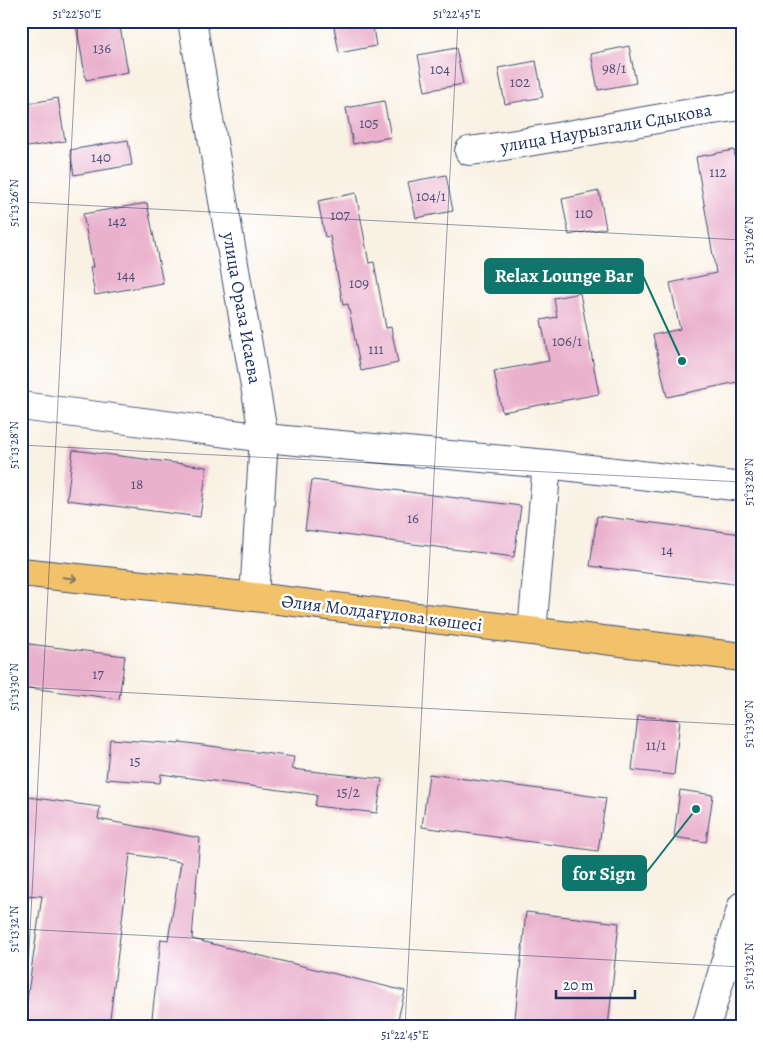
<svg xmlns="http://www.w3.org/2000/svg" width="763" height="1048" viewBox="0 0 763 1048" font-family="Alegreya,serif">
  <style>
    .building { fill: #eab1cc }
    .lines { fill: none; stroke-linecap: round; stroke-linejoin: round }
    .minor-casing { stroke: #3c4c72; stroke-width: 30 }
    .major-casing { stroke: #3c4c72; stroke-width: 30 }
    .minor { stroke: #fff; stroke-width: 28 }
    .major { stroke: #f2c26a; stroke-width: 28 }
    .oneway { stroke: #867864 }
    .ticks { fill: none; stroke: #1b2f5e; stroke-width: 1; stroke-opacity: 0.45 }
    .labels { text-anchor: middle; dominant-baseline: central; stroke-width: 5; stroke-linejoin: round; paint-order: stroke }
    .number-label { font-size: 15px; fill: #4f507a }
    .street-label { font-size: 18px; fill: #1b2f5e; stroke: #fff }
    .leader { fill: none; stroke: #0f766e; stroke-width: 2 }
    .callout-dot { fill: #0f766e; stroke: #fff; stroke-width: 2 }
    .callout { fill: #0f766e; stroke: #0f766e; stroke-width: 2 }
    .callout-label { font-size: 19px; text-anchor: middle; font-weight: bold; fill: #fff }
    .neatline { fill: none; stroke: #1b2f5e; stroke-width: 2 }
    .ticks-label { font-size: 12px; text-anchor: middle; fill: #1b2f5e }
  </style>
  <rect width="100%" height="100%" fill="#fff"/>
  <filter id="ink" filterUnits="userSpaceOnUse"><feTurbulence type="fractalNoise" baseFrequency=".02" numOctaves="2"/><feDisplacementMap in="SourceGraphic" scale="10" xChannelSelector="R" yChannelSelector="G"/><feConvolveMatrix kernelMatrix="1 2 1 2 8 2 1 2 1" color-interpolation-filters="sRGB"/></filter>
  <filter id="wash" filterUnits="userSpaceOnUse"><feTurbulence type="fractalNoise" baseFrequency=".0096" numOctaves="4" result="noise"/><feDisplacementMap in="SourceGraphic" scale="20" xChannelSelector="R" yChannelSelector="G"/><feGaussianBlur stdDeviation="1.12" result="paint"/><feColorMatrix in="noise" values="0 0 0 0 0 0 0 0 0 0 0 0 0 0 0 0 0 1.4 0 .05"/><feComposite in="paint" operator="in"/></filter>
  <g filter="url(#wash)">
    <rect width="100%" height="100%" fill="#f9f1e3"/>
    <g id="blocks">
      <!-- building -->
      <g class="building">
        <path d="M 88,21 L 119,21 L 128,72 L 86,80 L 76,24 Z"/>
        <path d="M 333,21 L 372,21 L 376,46 L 339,53 Z"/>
        <path d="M 629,46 L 636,83 L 598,90 L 591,54 Z"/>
        <path d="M 456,48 L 463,84 L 425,91 L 418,55 Z"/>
        <path d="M 536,61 L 543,97 L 505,104 L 498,68 Z"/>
        <path d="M 58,98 L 65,141 L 21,148 L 21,105 Z"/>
        <path d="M 384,101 L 391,137 L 353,144 L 346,108 Z"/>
        <path d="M 128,140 L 132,165 L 74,175 L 70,150 Z"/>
        <path d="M 734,150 L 742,193 L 742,381 L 667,397 L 653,335 L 680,329 L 670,283 L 716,273 L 696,157 Z"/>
        <path d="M 446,175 L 453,211 L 416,218 L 408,182 Z"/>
        <path d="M 599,191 L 606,228 L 569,235 L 562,199 Z"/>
        <path d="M 356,193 L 369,263 L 374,262 L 386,328 L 391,327 L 398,363 L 361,371 L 348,304 L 343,305 L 330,236 L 325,237 L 318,201 Z"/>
        <path d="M 147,203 L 163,283 L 95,295 L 90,267 L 93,267 L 83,214 Z"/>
        <path d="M 580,293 L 599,394 L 502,412 L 494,371 L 549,361 L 541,320 L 557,317 L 554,298 Z"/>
        <path d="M 73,450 L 207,467 L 200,517 L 67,500 Z"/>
        <path d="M 312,480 L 521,506 L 514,557 L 305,530 Z"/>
        <path d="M 597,516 L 742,534 L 742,585 L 590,566 Z"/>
        <path d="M 21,643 L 125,656 L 119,699 L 21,687 Z"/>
        <path d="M 638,716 L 680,720 L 674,775 L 632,770 Z"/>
        <path d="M 110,739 L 179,744 L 180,742 L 294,757 L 292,769 L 382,779 L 377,813 L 315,806 L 317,795 L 161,774 L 160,783 L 106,779 Z"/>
        <path d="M 429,774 L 606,798 L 598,851 L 422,827 Z"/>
        <path d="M 680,790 L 713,795 L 706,842 L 674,837 Z"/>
        <path d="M 21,796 L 100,807 L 98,819 L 200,838 L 192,939 L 405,991 L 396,1027 L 199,1027 L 200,1023 L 152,1018 L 161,939 L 168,940 L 181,862 L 130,854 L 109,1027 L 23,1027 L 42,896 L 21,895 Z"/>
        <path d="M 526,912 L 619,923 L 608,1027 L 514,1027 Z"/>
      </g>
    </g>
  </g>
  <g filter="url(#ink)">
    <use href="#blocks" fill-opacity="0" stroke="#3c4c72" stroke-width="1"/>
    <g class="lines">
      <defs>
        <g id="minor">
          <path d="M 192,21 L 264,438 L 254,597"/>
          <path d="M 469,151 C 561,139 650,117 742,106"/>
          <path d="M 21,406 L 264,438 L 547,464 L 532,631"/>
          <path d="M 547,464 L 742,487"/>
          <path d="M 706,1027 L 742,906"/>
        </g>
        <path id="major" d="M 21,572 L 254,597 L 742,657"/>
      </defs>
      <!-- minor casing -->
      <use href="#minor" class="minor-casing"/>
      <!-- major casing -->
      <use href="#major" class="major-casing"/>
      <!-- minor -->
      <use href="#minor" class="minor"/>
      <!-- major -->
      <use href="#major" class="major"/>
    </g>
    <!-- one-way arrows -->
    <defs><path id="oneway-shaft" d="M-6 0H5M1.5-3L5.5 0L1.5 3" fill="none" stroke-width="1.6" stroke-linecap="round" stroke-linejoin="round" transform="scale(1.25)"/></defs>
    <use class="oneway" href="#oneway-shaft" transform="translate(70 578) rotate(6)"/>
  </g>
  <!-- ticks -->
  <path class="ticks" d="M 21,202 L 742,240M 21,445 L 742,482M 21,687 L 742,725M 21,929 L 742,967M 25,1027 L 78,21M 405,1027 L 458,21"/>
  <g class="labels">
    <!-- number labels -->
    <g class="number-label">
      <text x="102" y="48">136</text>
      <text x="614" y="68">98/1</text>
      <text x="440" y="69">104</text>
      <text x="520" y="82">102</text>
      <text x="369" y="123">105</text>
      <text x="101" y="157">140</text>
      <text x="718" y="172">112</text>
      <text x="431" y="196">104/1</text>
      <text x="584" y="213">110</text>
      <text x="340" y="215">107</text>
      <text x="117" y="221">142</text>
      <text x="126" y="275">144</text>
      <text x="359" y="283">109</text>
      <text x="567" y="341">106/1</text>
      <text x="376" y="349">111</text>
      <text x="137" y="484">18</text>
      <text x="413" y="518">16</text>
      <text x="667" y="550">14</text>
      <text x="98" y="674">17</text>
      <text x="656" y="745">11/1</text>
      <text x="135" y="761">15</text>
      <text x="348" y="792">15/2</text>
    </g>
    <!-- street labels -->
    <g class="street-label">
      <text transform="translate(606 128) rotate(-10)">улица Наурызгали Сдыкова</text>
      <text transform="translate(242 308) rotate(80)">улица Ораза Исаева</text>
      <text transform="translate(382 613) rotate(7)">Әлия Молдағұлова көшесі</text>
    </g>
  </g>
  <!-- callouts -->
  <path class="leader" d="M682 361L643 276M696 809L646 873"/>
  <g class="callout-dot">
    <circle cx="682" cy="361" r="5"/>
    <circle cx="696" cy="809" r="5"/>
  </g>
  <g class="callout">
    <rect x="485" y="259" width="158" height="34" rx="5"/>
    <rect x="563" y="856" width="83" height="34" rx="5"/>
  </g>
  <g class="callout-label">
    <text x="564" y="282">Relax Lounge Bar</text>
    <text x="604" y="880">for Sign</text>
  </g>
  <!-- margin -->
  <rect width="763" height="1048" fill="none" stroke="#fff" stroke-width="55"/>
  <!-- scale -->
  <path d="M556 990v8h79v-8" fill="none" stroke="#1b2f5e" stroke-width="2.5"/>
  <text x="563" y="990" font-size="15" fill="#1b2f5e" stroke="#ffffff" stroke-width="4" paint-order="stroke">20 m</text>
  <rect x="28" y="28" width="708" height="992" class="neatline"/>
  <g class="ticks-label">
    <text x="77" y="18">51°22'50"E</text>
    <text x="457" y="18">51°22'45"E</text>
    <text transform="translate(14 203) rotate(-90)" y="4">51°13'26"N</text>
    <text transform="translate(749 240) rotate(-90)" y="4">51°13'26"N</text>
    <text transform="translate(14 445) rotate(-90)" y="4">51°13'28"N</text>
    <text transform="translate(749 482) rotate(-90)" y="4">51°13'28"N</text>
    <text transform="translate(14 687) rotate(-90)" y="4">51°13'30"N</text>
    <text transform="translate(749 724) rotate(-90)" y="4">51°13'30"N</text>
    <text transform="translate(14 929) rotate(-90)" y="4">51°13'32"N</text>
    <text transform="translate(749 966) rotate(-90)" y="4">51°13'32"N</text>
    <text x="405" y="1039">51°22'45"E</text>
  </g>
</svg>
